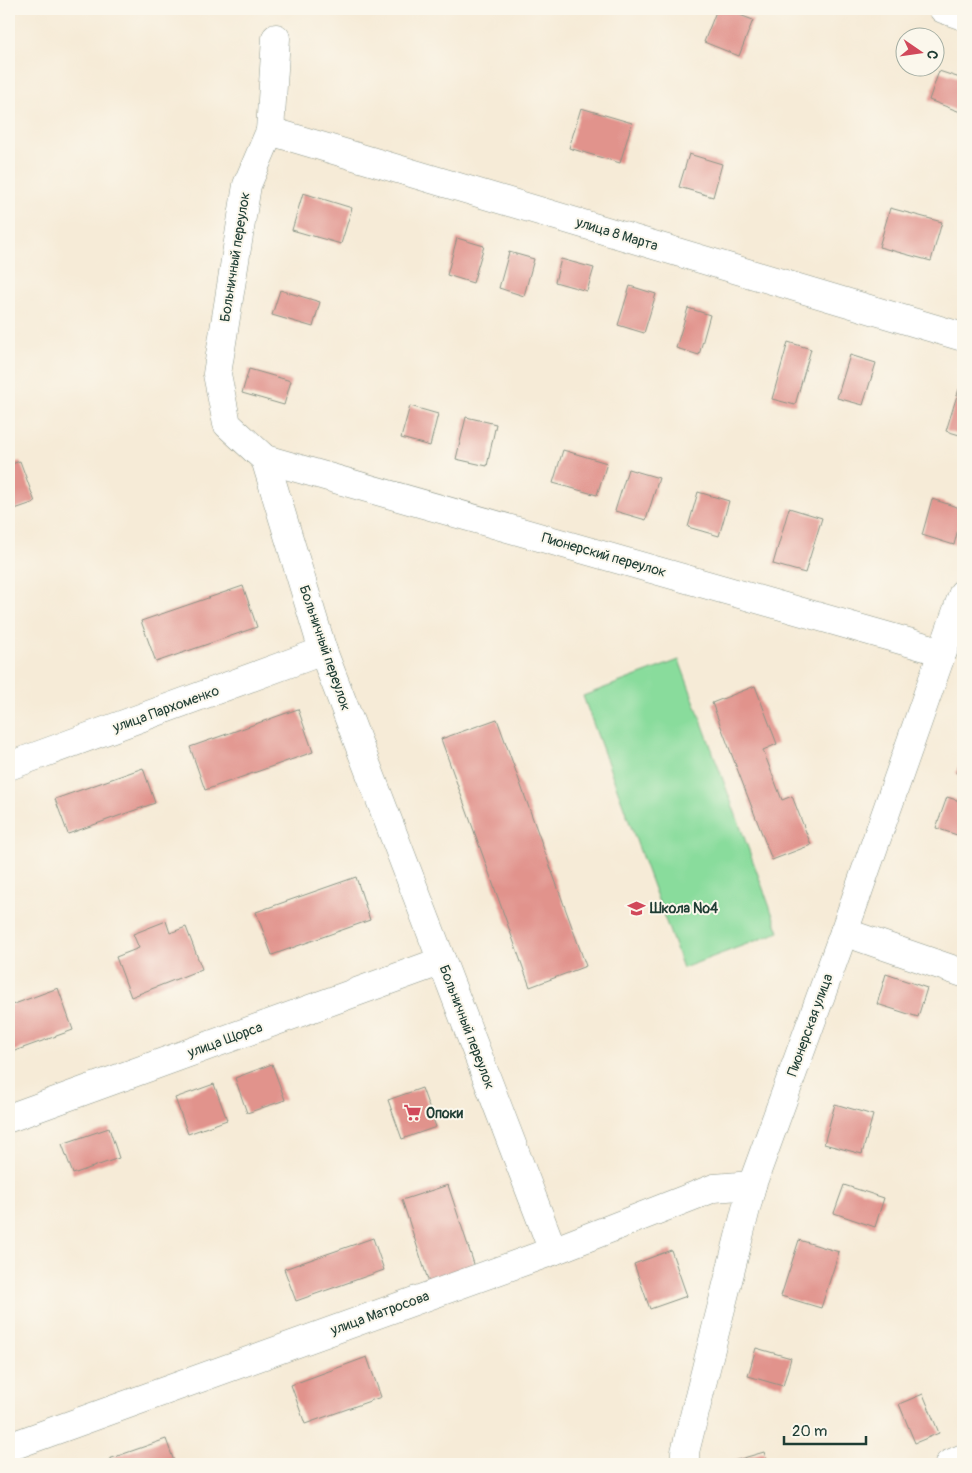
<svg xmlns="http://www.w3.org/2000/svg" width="972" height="1473" viewBox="0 0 972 1473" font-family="Pangolin,sans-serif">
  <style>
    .green { fill: #89dc9c; stroke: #548c68 }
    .building { fill: #e1938c }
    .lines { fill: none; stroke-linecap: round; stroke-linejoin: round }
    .street-casing { stroke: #8a9486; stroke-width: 29 }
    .secondary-casing { stroke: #8a9486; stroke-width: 29 }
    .street { stroke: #fff; stroke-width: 28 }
    .secondary { stroke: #fff; stroke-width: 28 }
    .labels { text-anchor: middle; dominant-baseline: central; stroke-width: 4; stroke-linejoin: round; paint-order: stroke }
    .street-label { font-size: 14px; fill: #1f3d34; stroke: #fbf7ec }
    .poi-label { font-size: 14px; font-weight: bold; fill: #1f3d34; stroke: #fbf7ec; text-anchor: start }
  </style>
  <rect width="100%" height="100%" fill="#fbf7ec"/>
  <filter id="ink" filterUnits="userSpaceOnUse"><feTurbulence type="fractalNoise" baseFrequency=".02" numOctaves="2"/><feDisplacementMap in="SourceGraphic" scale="10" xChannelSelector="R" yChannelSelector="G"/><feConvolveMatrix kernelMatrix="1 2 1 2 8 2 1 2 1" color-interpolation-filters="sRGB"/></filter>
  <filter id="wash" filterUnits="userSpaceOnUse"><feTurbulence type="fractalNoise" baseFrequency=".0096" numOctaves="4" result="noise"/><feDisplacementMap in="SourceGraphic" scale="20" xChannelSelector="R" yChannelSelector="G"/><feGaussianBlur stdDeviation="1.12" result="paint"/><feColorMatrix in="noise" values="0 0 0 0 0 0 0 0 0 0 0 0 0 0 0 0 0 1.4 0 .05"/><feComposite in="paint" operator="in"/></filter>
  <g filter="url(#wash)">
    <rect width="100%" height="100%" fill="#f6ebd7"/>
    <!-- green -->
    <path class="green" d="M 679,660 L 779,932 L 683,968 L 583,696 Z"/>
    <g id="blocks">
      <!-- building -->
      <g class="building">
        <path d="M 717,9 L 724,9 L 753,20 L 739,56 L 704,42 Z"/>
        <path d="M 939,71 L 963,79 L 963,113 L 929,100 Z"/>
        <path d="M 581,108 L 632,123 L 620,163 L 569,148 Z"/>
        <path d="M 689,154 L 722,164 L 713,197 L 679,187 Z"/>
        <path d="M 303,193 L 352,208 L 341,244 L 292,230 Z"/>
        <path d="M 890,208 L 942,222 L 931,261 L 879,247 Z"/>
        <path d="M 457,238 L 484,246 L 473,283 L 447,275 Z"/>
        <path d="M 509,252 L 534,259 L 524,296 L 499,288 Z"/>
        <path d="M 561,259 L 594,268 L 587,291 L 555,282 Z"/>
        <path d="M 630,286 L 656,294 L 644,333 L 618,325 Z"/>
        <path d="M 280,290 L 320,302 L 313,327 L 272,315 Z"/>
        <path d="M 688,308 L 710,315 L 699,355 L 676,348 Z"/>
        <path d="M 788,342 L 811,349 L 795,405 L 772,399 Z"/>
        <path d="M 850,355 L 876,363 L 863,405 L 837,398 Z"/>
        <path d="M 249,369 L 291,381 L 284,405 L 242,393 Z"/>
        <path d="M 959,389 L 963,390 L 963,436 L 946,431 Z"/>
        <path d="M 410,406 L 438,414 L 430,446 L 401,438 Z"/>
        <path d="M 466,417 L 496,424 L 487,466 L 456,459 Z"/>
        <path d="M 563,450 L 607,463 L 597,495 L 553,483 Z"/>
        <path d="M 20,461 L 35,502 L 9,511 L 9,465 Z"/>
        <path d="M 628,469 L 659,478 L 646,520 L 615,511 Z"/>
        <path d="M 698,492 L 729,501 L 719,536 L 688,527 Z"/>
        <path d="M 932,499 L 963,509 L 954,545 L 922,535 Z"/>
        <path d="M 789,508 L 822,518 L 805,573 L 773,564 Z"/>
        <path d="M 243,586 L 257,627 L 156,662 L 141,621 Z"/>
        <path d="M 755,686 L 777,744 L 763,750 L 782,800 L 792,796 L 811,845 L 772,860 L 712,703 Z"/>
        <path d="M 298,709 L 313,752 L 205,790 L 190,747 Z"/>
        <path d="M 497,719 L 586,966 L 530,987 L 441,739 Z"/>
        <path d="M 963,754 L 963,776 L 956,773 Z"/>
        <path d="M 143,768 L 155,803 L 68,834 L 55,799 Z"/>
        <path d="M 947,797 L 963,802 L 963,837 L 936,828 Z"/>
        <path d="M 356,877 L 370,920 L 272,955 L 256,912 Z"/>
        <path d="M 166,921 L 170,933 L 186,927 L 202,969 L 131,997 L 116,957 L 139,948 L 133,934 Z"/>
        <path d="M 886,974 L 927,988 L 918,1017 L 877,1004 Z"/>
        <path d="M 58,988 L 73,1030 L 9,1053 L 9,1006 Z"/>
        <path d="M 272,1064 L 285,1100 L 247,1113 L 235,1078 Z"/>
        <path d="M 214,1084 L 227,1120 L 188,1134 L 175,1098 Z"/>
        <path d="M 422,1088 L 436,1127 L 402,1139 L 388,1100 Z"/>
        <path d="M 835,1104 L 873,1115 L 862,1154 L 824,1144 Z"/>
        <path d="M 109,1128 L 119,1158 L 73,1174 L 62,1144 Z"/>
        <path d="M 448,1185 L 476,1270 L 430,1286 L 402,1200 Z"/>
        <path d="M 844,1185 L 884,1198 L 875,1227 L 834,1213 Z"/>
        <path d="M 373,1238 L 384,1270 L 296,1301 L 284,1269 Z"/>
        <path d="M 799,1240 L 839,1252 L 821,1308 L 781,1296 Z"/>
        <path d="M 671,1250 L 687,1296 L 650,1309 L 634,1264 Z"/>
        <path d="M 756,1348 L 791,1358 L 783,1386 L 748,1376 Z"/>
        <path d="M 367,1357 L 381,1397 L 305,1424 L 291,1385 Z"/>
        <path d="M 923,1394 L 939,1433 L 915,1443 L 899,1404 Z"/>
        <path d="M 166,1439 L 175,1464 L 111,1464 L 109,1459 Z"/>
        <path d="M 764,1452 L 768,1464 L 730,1464 L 730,1462 Z"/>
      </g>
    </g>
  </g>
  <g filter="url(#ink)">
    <use href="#blocks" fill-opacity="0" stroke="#8a9486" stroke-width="1"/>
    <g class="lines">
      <defs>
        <g id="street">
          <path d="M 943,9 L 963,16"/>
          <path d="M 276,38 L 270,131 L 247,185 L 217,374 L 227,424 L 265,459 L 323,651 L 553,1251"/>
          <path d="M 270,131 L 963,337"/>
          <path d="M 265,459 L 943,652"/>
          <path d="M 9,766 L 323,651"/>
          <path d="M 844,932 L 963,973"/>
          <path d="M 9,1118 L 442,961"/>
          <path d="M 9,1447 L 553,1251 L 714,1188 L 752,1185"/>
          <path d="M 949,1464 L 963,1458"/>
        </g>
        <path id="secondary" d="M 685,1464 L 685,1452 L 752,1185 L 844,932 L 963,593"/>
      </defs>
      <!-- street casing -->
      <use href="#street" class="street-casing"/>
      <!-- secondary casing -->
      <use href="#secondary" class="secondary-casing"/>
      <!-- street -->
      <use href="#street" class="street"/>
      <!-- secondary -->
      <use href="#secondary" class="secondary"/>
    </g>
  </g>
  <!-- icons -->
  <defs>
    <symbol id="school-bare" viewBox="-9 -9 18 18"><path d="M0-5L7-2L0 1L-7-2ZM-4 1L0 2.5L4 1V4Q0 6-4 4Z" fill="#d1495b" stroke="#fbf7ec" stroke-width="2.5" paint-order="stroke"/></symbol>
    <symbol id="supermarket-bare" viewBox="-9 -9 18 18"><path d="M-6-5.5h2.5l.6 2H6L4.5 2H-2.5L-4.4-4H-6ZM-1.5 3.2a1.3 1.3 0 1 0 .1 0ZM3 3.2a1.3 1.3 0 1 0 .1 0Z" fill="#d1495b" stroke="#fbf7ec" stroke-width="2.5" paint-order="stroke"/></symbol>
  </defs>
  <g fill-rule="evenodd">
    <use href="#school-bare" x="624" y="896" width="25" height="25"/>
    <use href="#supermarket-bare" x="400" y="1100" width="25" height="25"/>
  </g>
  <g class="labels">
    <!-- street labels -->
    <g class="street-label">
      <text transform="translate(617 234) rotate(17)">улица 8 Марта</text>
      <text transform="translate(235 257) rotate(-81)">Больничный переулок</text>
      <text transform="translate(604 555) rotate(16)">Пионерский переулок</text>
      <text transform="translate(325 648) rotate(71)">Больничный переулок</text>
      <text transform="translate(166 709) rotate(-20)">улица Пархоменко</text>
      <text transform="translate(810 1025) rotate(-70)">Пионерская улица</text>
      <text transform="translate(467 1027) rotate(69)">Больничный переулок</text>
      <text transform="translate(225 1040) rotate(-20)">улица Щорса</text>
      <text transform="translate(380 1313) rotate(-20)">улица Матросова</text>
    </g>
    <!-- poi labels -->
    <g class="poi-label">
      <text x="650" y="908">Школа №4</text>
      <text x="426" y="1113">Опоки</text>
    </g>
  </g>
  <!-- margin -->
  <rect width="972" height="1473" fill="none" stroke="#fbf7ec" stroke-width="30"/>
  <!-- north arrow -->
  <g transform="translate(920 52) rotate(103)"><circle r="24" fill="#fbf7ec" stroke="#a3ada2"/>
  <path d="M0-4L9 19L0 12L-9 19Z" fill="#d1495b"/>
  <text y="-8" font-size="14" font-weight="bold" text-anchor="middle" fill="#1f3d34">С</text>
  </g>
  <!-- scale -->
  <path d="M784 1436v8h82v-8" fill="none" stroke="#1f3d34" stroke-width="2.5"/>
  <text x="792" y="1436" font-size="15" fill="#1f3d34" stroke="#fbf7ec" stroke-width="4" paint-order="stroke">20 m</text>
</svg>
